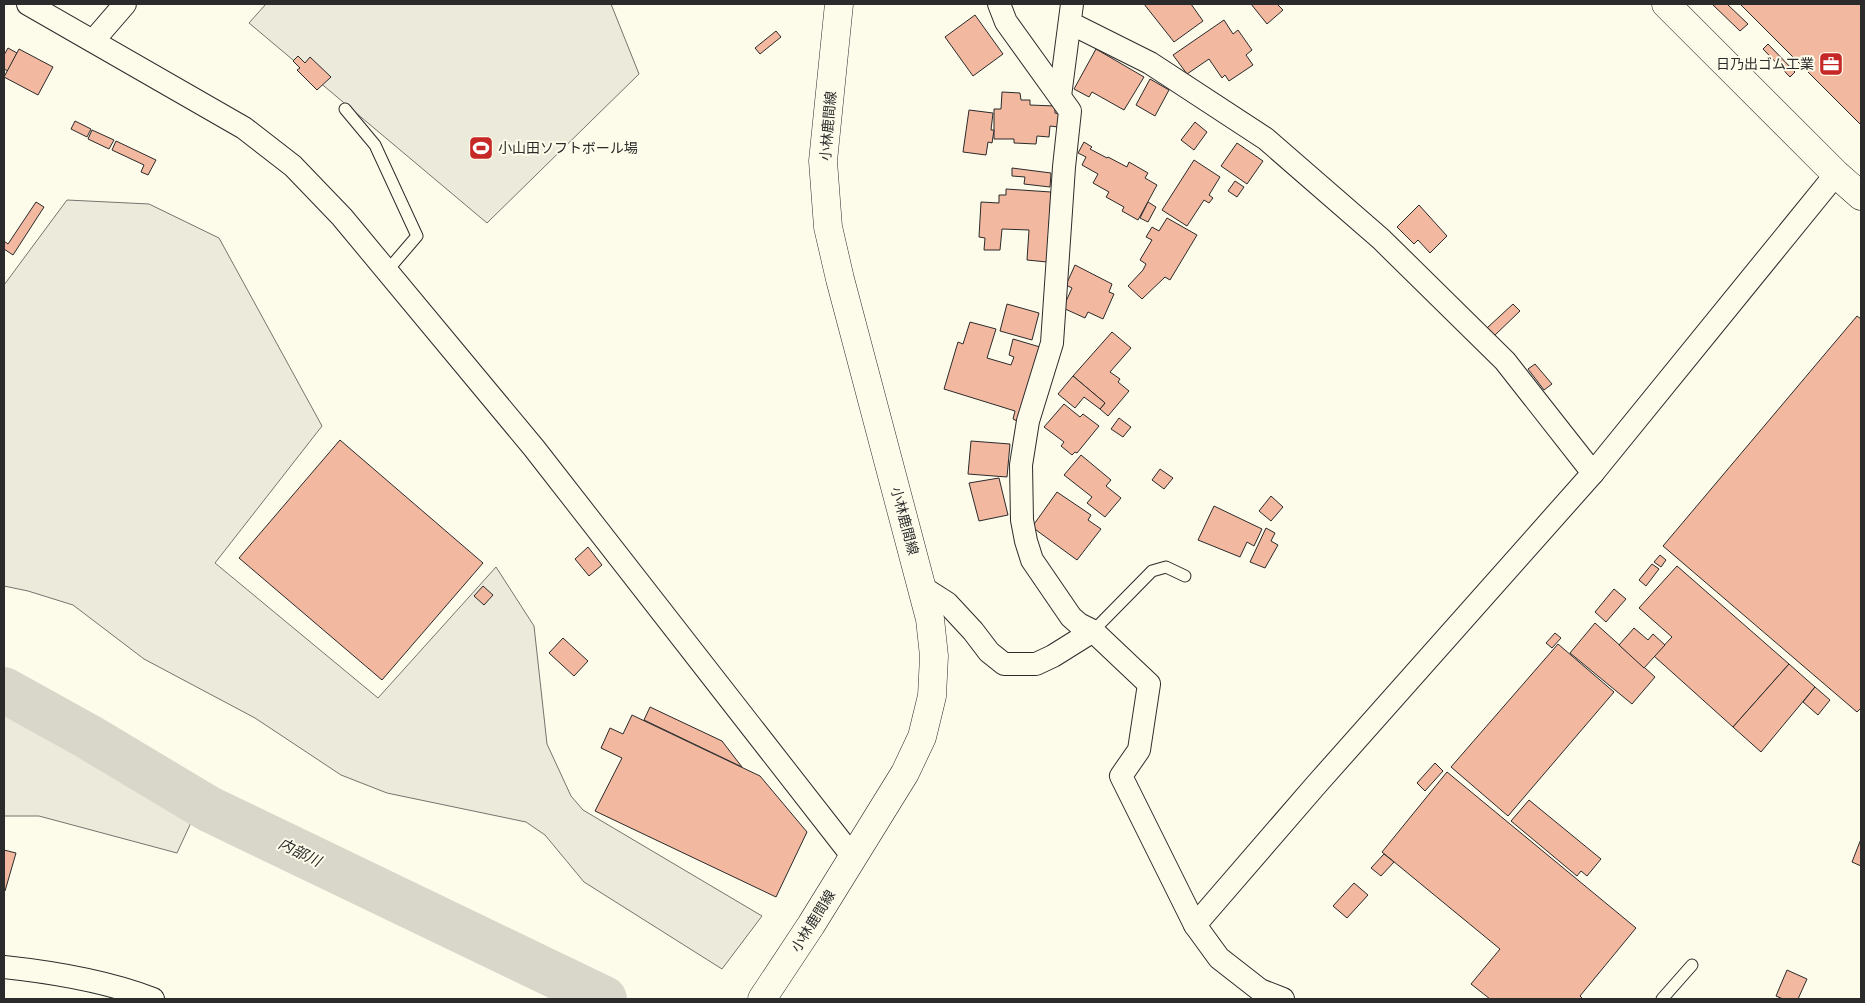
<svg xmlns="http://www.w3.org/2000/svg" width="1865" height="1003" viewBox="0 0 1865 1003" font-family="Poppins,'Noto Sans JP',sans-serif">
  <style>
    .green { fill: #ecebdb; stroke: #74746e }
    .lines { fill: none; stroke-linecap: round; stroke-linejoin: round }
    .river { stroke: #d8d7c9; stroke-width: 46 }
    .building { fill: #f2b8a0; stroke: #2b2b2b }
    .lane-casing { stroke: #2b2b2b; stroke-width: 13 }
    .street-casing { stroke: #2b2b2b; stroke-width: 24 }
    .secondary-casing { stroke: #2b2b2b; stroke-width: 29 }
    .lane { stroke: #fdfbea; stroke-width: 11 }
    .street { stroke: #fdfbea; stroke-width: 22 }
    .secondary { stroke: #fdfbea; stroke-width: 28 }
    .labels { text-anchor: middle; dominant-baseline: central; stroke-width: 4; stroke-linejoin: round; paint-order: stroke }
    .poi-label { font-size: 14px; fill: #2b2b2b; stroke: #fdfbea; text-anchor: end }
    .street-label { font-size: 14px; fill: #2b2b2b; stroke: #fdfbea }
    .water-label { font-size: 15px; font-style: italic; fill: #2b2b2b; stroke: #fdfbea }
  </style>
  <rect width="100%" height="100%" fill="#fdfbea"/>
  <!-- green -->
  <g class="green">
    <path d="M 266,4 L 611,4 L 639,74 L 487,223 L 249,23 Z"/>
    <path d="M 67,200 L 149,204 L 219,238 L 322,426 L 215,563 L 378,698 L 496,567 L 534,626 L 547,744 L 571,796 L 583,810 L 762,916 L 722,969 L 584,882 L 545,835 L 526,822 L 387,793 L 341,775 L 255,718 L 144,659 L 73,605 L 28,591 L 4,586 L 4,285 Z"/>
    <path d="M 4,692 L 200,803 L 177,853 L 39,816 L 4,816 Z"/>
  </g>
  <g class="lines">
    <!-- river -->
    <path class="river" d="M 4,690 L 87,736 L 209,809 L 604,999"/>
  </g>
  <!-- building -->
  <g class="building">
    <path d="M 1144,4 L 1191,4 L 1203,21 L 1174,42 Z"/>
    <path d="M 1251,4 L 1277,4 L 1283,10 L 1267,24 Z"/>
    <path d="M 1712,4 L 1727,4 L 1748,24 L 1740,31 Z"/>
    <path d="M 1740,4 L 1861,4 L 1861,125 Z"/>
    <path d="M 975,15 L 1003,54 L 973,76 L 945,37 Z"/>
    <path d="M 1224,20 L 1233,34 L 1238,30 L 1252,50 L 1246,55 L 1253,65 L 1229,81 L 1225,75 L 1222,78 L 1209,59 L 1187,74 L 1173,55 Z"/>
    <path d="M 776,31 L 781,37 L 760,54 L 755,48 Z"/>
    <path d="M 1768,44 L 1795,72 L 1790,77 L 1763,49 Z"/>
    <path d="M 8,48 L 17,53 L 8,71 L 4,69 L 4,55 Z"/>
    <path d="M 19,49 L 53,67 L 38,95 L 4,77 Z"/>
    <path d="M 1096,49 L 1144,77 L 1124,110 L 1092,92 L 1089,97 L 1074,89 Z"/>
    <path d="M 298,56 L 305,63 L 310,57 L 331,77 L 317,90 L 297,70 L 300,68 L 293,61 Z"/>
    <path d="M 1150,79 L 1169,90 L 1155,116 L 1136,105 Z"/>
    <path d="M 1002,92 L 1020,93 L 1021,100 L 1030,100 L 1030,105 L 1055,106 L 1055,113 L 1059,114 L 1058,127 L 1050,126 L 1049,137 L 1037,136 L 1036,144 L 1014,143 L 1014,139 L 994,139 L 994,109 L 1001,109 Z"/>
    <path d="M 969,110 L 993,113 L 991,130 L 994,130 L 992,143 L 988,142 L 986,155 L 963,152 Z"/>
    <path d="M 75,121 L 91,129 L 87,137 L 71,129 Z"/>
    <path d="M 1195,122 L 1207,132 L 1194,150 L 1181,140 Z"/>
    <path d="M 92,130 L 114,140 L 109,149 L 88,139 Z"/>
    <path d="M 116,141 L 156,160 L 148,175 L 141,172 L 144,165 L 112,150 Z"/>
    <path d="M 1084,142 L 1092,147 L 1090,149 L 1107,158 L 1108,157 L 1127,167 L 1129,162 L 1148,173 L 1145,178 L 1157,185 L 1138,220 L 1122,211 L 1124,207 L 1106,197 L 1109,192 L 1093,183 L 1098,174 L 1082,165 L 1086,157 L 1078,153 Z"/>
    <path d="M 1237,143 L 1263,161 L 1247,184 L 1221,166 Z"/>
    <path d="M 1194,160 L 1220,177 L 1209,195 L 1213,198 L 1209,203 L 1204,200 L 1187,226 L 1162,210 Z"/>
    <path d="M 1012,168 L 1051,173 L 1050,187 L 1024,184 L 1025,177 L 1012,176 Z"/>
    <path d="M 1235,181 L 1244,187 L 1237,197 L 1228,191 Z"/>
    <path d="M 1006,189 L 1051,192 L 1047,262 L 1027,260 L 1029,230 L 1002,229 L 1000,250 L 984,250 L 985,238 L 979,237 L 981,202 L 999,203 L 999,195 L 1006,195 Z"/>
    <path d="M 36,202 L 44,207 L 13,255 L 4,249 L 4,241 L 8,244 Z"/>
    <path d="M 1148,202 L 1156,207 L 1148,222 L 1140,218 Z"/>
    <path d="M 1419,205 L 1447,236 L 1430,253 L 1418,240 L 1414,244 L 1397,227 Z"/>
    <path d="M 1167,218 L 1197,235 L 1170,280 L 1165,277 L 1142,299 L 1128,286 L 1143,270 L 1146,264 L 1140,260 L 1152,240 L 1146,237 L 1152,227 L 1159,231 Z"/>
    <path d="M 1075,265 L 1112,284 L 1109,292 L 1114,294 L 1103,319 L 1088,312 L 1085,318 L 1063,308 L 1072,288 L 1066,285 Z"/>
    <path d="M 1007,304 L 1039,313 L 1032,340 L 1000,331 Z"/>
    <path d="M 1513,304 L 1520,311 L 1494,336 L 1487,328 Z"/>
    <path d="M 1857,316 L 1861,319 L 1861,708 L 1857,712 L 1663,546 Z"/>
    <path d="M 970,322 L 996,329 L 987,358 L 1011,365 L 1014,357 L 1009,355 L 1013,339 L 1040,347 L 1019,422 L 1013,419 L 1015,411 L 944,389 L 958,342 L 963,344 Z"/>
    <path d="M 1112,332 L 1131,348 L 1110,372 L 1120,379 L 1118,382 L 1129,391 L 1108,416 L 1100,409 L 1105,403 L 1073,376 Z"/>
    <path d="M 1535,364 L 1552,384 L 1544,390 L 1528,369 Z"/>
    <path d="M 1073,376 L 1105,403 L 1100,409 L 1084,397 L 1075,408 L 1058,394 Z"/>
    <path d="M 1064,404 L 1080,417 L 1083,414 L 1099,426 L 1077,453 L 1075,452 L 1072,455 L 1061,446 L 1064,442 L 1044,427 Z"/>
    <path d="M 1119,418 L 1131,427 L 1123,437 L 1111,429 Z"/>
    <path d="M 340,440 L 483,563 L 382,680 L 239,558 Z"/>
    <path d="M 971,441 L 1010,444 L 1007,477 L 968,474 Z"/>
    <path d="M 1081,455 L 1111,480 L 1106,486 L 1121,498 L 1105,517 L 1087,503 L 1092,497 L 1064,475 Z"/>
    <path d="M 1160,469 L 1173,478 L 1164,489 L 1152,480 Z"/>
    <path d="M 999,478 L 1008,515 L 979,521 L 969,483 Z"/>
    <path d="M 1057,492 L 1091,515 L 1088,520 L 1101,529 L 1077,560 L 1032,527 Z"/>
    <path d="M 1271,496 L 1283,507 L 1271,521 L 1259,511 Z"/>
    <path d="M 1214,506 L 1262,529 L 1254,546 L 1247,542 L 1240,557 L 1198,540 Z"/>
    <path d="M 1266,528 L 1275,533 L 1271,541 L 1278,545 L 1265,568 L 1250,562 Z"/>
    <path d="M 588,547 L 602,565 L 589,576 L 575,559 Z"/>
    <path d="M 1660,555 L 1666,560 L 1661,567 L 1654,562 Z"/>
    <path d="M 1652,564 L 1659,569 L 1646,586 L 1639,580 Z"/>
    <path d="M 1677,566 L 1789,664 L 1733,727 L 1654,656 L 1672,637 L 1639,608 Z"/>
    <path d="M 483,586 L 493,595 L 484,605 L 474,596 Z"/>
    <path d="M 1614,589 L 1626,599 L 1606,622 L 1595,612 Z"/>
    <path d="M 1595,623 L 1655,677 L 1632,704 L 1570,653 Z"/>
    <path d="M 1634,628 L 1648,640 L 1653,634 L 1665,645 L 1644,668 L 1619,645 Z"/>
    <path d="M 1555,633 L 1561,638 L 1552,648 L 1546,643 Z"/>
    <path d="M 563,638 L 588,661 L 574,676 L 549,653 Z"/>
    <path d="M 1558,644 L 1614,692 L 1508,816 L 1451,767 Z"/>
    <path d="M 1789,664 L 1815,687 L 1761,752 L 1733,727 Z"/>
    <path d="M 1815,687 L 1830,700 L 1818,715 L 1803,702 Z"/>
    <path d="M 650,707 L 722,741 L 742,767 L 644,720 Z"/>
    <path d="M 632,715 L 760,776 L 807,832 L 776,897 L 595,811 L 622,758 L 601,748 L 610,728 L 623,734 Z"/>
    <path d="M 1435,763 L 1443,771 L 1425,791 L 1417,783 Z"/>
    <path d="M 1447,772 L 1636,928 L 1580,996 L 1583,999 L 1490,999 L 1471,984 L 1500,949 L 1382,852 Z"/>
    <path d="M 1529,800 L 1601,859 L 1587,876 L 1581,871 L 1577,876 L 1511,821 Z"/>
    <path d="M 1861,839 L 1861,866 L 1852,862 Z"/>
    <path d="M 4,850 L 16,853 L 5,891 L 4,890 Z"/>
    <path d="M 1384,854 L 1394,862 L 1381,876 L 1371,868 Z"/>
    <path d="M 1354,883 L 1368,895 L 1347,918 L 1333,906 Z"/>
    <path d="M 1787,970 L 1807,979 L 1798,999 L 1783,999 L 1776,996 Z"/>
  </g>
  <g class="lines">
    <defs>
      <g id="lane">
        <path d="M 345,109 L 375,145 L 417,236 L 387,271"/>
        <path d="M 1093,631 L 1152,571 L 1166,567 L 1185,576"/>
        <path d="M 1662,999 L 1692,965"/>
      </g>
      <g id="street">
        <path d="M 28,4 L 244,128 L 293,166 L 342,217 L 534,448 L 853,857"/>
        <path d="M 1070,23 L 1150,63 L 1266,139 L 1381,239 L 1505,361 L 1593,473"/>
        <path d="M 93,41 L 125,4"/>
        <path d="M 1060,96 L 1072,4"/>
        <path d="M 922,587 L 947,603 L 973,631 L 989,652 L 1004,664 L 1036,664 L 1053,656 L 1093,631 L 1079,624 L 1071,617 L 1032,560 L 1026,541 L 1022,520 L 1021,465 L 1028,421 L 1052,343 L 1064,167 L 1070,111 L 1006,22 L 999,4"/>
        <path d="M 1093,631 L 1149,684 L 1139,750 L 1121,776 L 1195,925"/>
        <path d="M 4,967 C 51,972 109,982 153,999"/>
        <path d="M 1283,999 L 1260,990 L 1219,958 L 1195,925 L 1316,785 L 1593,473 L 1836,174"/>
      </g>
      <g id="secondary">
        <path d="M 1666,4 L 1836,174 L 1861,196"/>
        <path d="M 762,999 L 811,925 L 905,773 L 922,737 L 932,696 L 934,656 L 930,619 L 840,279 L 828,227 L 823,161 L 839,4"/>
      </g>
    </defs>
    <!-- lane casing -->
    <use href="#lane" class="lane-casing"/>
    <!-- street casing -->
    <use href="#street" class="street-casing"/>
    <!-- secondary casing -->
    <use href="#secondary" class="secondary-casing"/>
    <!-- lane -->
    <use href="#lane" class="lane"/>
    <!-- street -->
    <use href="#street" class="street"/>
    <!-- secondary -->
    <use href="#secondary" class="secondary"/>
  </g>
  <!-- icons -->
  <defs>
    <symbol id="office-square" viewBox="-11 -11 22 22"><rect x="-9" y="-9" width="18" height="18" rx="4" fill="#c62828" stroke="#fdfbea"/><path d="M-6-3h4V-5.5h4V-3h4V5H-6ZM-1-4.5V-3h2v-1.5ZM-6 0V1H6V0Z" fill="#fff"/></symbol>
    <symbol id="stadium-square" viewBox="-11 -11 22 22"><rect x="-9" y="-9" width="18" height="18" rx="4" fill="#c62828" stroke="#fdfbea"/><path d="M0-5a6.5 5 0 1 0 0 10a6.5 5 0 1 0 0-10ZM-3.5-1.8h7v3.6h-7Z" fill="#fff"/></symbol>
  </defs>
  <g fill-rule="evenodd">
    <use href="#office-square" x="1817" y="50" width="28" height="28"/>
    <use href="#stadium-square" x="467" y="134" width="28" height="28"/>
  </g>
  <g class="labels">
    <!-- poi labels -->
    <g class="poi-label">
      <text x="1814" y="64">日乃出ゴム工業</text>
      <text x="498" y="148" text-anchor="start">小山田ソフトボール場</text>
    </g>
    <!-- street labels -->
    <g class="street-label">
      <text transform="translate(828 126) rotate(-85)">小林鹿間線</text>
      <text transform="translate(905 521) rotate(75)">小林鹿間線</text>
      <text transform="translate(813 921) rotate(-58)">小林鹿間線</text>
    </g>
    <!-- water labels -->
    <g class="water-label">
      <text transform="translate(300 852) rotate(26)">内部川</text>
    </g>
  </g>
  <!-- border -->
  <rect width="1865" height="1003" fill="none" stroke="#2b2b2b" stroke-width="10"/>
</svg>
